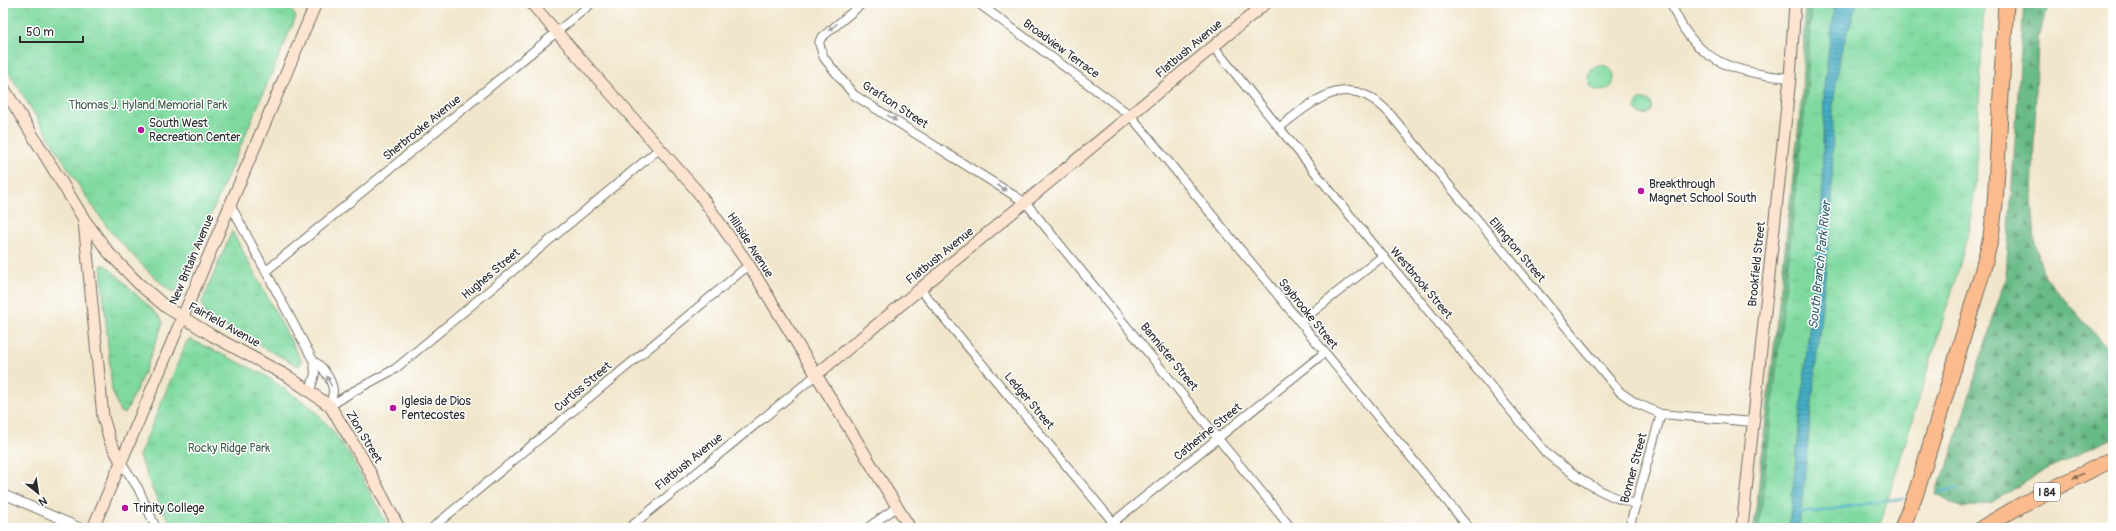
<svg xmlns="http://www.w3.org/2000/svg" width="2116" height="531" viewBox="0 0 2116 531" font-family="Pangolin,sans-serif">
  <style>
    .forest { fill: url(#forest-firs); stroke: #4a7258 }
    .park { fill: url(#park-tufts); stroke: #568266 }
    .water { fill: url(#water-rules); stroke: #386c78 }
    .lines { fill: none; stroke-linecap: round; stroke-linejoin: round }
    .stream { stroke: #45adc4; stroke-width: 2.5 }
    .street-casing { stroke: #706c63; stroke-width: 10 }
    .secondary-casing { stroke: #706c63; stroke-width: 13 }
    .highway-casing { stroke: #706c63; stroke-width: 17 }
    .street { stroke: #fff; stroke-width: 8 }
    .secondary { stroke: #fde4d1; stroke-width: 11 }
    .highway { stroke: #fbbb8c; stroke-width: 15 }
    .oneway { fill: #a0a0a0 }
    .oneway2 { fill: #896c57 }
    .poi-dot { fill: #b5179e; stroke: #fff; stroke-width: 1.5 }
    .labels { text-anchor: middle; dominant-baseline: central; stroke-width: 3; stroke-linejoin: round; paint-order: stroke }
    .shield { fill: #fff; stroke: #6b6b6b; stroke-width: 1 }
    .shield-label { font-size: 11px; font-weight: bold; fill: #2b2b2b }
    .street-label { font-size: 12px; fill: #2b2b2b; stroke: #fff }
    .park-label { font-size: 12px; fill: #44604e; stroke: #fff }
    .poi-label { font-size: 12px; fill: #2b2b2b; stroke: #fff; text-anchor: start }
    .water-label { font-size: 13px; font-style: italic; fill: #355f68; stroke: #fff }
  </style>
  <defs>
    <pattern id="forest-firs" width="22" height="20" patternUnits="userSpaceOnUse"><rect width="22" height="20" fill="#68ba86"/><path d="M5 1l3.5 6h-7zM16 11l3.5 6h-7z" fill="#56976e"/></pattern>
    <pattern id="park-tufts" width="24" height="20" patternUnits="userSpaceOnUse"><rect width="24" height="20" fill="#80daa0"/><path d="M3 7l-1-3M5 7V3M7 7l1-3M15 17l-1-3M17 17v-4M19 17l1-3" fill="none" stroke="#6fbb8a"/></pattern>
    <pattern id="water-rules" width="6" height="5" patternUnits="userSpaceOnUse"><rect width="6" height="5" fill="#45adc4"/><path d="M0 2.5h6" fill="none" stroke="#3a8d9f"/></pattern>
  </defs>
  <rect width="100%" height="100%" fill="#fff"/>
  <filter id="ink" filterUnits="userSpaceOnUse"><feTurbulence type="fractalNoise" baseFrequency=".025" numOctaves="2"/><feDisplacementMap in="SourceGraphic" scale="8" xChannelSelector="R" yChannelSelector="G"/><feConvolveMatrix kernelMatrix="1 2 1 2 8 2 1 2 1" color-interpolation-filters="sRGB"/></filter>
  <filter id="wash" filterUnits="userSpaceOnUse"><feTurbulence type="fractalNoise" baseFrequency=".012" numOctaves="4" result="noise"/><feDisplacementMap in="SourceGraphic" scale="16" xChannelSelector="R" yChannelSelector="G"/><feGaussianBlur stdDeviation="0.9" result="paint"/><feColorMatrix in="noise" values="0 0 0 0 0 0 0 0 0 0 0 0 0 0 0 0 0 1.4 0 .05"/><feComposite in="paint" operator="in"/></filter>
  <g filter="url(#wash)">
    <rect width="100%" height="100%" fill="#f1e6cb"/>
    <!-- forest -->
    <g class="forest">
      <path d="M 1805,3 L 1835,3 L 1777,528 L 1754,528 L 1802,96 Z"/>
      <path d="M 2024,3 L 2051,3 L 2041,26 L 2038,39 L 2032,196 L 2035,242 L 2039,259 L 2044,276 L 2113,355 L 2113,438 L 2051,467 L 1992,502 L 1962,508 L 1936,494 L 1941,477 L 1947,468 L 2006,276 Z"/>
    </g>
    <!-- park -->
    <g class="park">
      <path d="M 3,3 L 286,3 L 296,17 L 178,291 L 170,291 L 145,268 L 110,231 L 81,189 L 3,63 Z"/>
      <path d="M 1811,3 L 1984,3 L 1975,187 L 1969,228 L 1959,268 L 1879,528 L 1759,528 L 1807,89 Z"/>
      <circle cx="1601" cy="78" r="13"/>
      <circle cx="1644" cy="107" r="8"/>
      <path d="M 232,231 L 301,360 L 300,365 L 296,365 L 209,318 L 204,312 L 202,302 Z"/>
      <path d="M 105,264 L 160,317 L 163,323 L 146,368 L 125,414 L 120,412 L 112,390 L 101,266 Z"/>
      <path d="M 190,339 L 263,374 L 312,408 L 332,430 L 350,455 L 389,528 L 173,528 L 154,493 L 139,456 L 187,341 Z"/>
    </g>
    <!-- water -->
    <path class="water" d="M 1835,3 L 1857,3 L 1841,52 L 1833,105 L 1832,210 L 1801,510 L 1799,528 L 1789,528 L 1822,200 L 1824,86 Z"/>
    <g class="lines">
      <!-- stream -->
      <g class="stream">
        <path d="M 1940,492 L 1958,488"/>
        <path d="M 1798,512 L 1814,512 L 1904,498"/>
      </g>
    </g>
  </g>
  <g filter="url(#ink)">
    <g class="lines">
      <defs>
        <g id="street">
          <path d="M 863,3 L 821,38 L 819,43 L 824,58 L 854,95 L 1026,203 L 1291,528"/>
          <path d="M 978,3 L 1130,115 L 1469,528"/>
          <path d="M 1671,3 C 1693,61 1733,73 1790,78"/>
          <path d="M 1213,46 L 1383,256 L 1546,453 C 1574,475 1601,496 1636,504"/>
          <path d="M 1280,127 C 1318,97 1350,70 1390,114 L 1620,392 L 1636,403 L 1661,414 L 1753,422"/>
          <path d="M 230,204 L 314,362 L 315,374 L 310,391"/>
          <path d="M 266,271 L 592,3"/>
          <path d="M 920,289 L 1118,528"/>
          <path d="M 1300,322 L 1383,256"/>
          <path d="M 314,362 C 322,364 332,381 333,390 C 333,395 331,401 330,406"/>
          <path d="M 330,406 L 352,392 L 395,369 L 659,149"/>
          <path d="M 121,462 L 138,488 L 156,528"/>
          <path d="M 3,494 L 81,528"/>
          <path d="M 432,528 L 749,265"/>
          <path d="M 629,528 L 816,375"/>
          <path d="M 867,528 L 897,507"/>
          <path d="M 1106,528 L 1324,353"/>
          <path d="M 1629,528 L 1661,414"/>
        </g>
        <g id="secondary">
          <path d="M 531,3 L 698,192 L 749,265 L 910,528"/>
          <path d="M 3,87 L 84,219 L 109,253 L 139,284 L 166,307 L 213,336 L 289,377 L 330,406 L 364,461 L 399,528"/>
          <path d="M 84,221 L 103,417 L 110,441 L 121,462"/>
          <path d="M 816,375 L 1266,3"/>
          <path d="M 93,528 L 316,3"/>
          <path d="M 1742,528 L 1790,78 L 1795,3"/>
        </g>
        <g id="highway">
          <path d="M 1902,528 L 1917,490 L 1982,273 L 1991,237 L 1995,204 L 2006,3"/>
          <path d="M 1982,528 L 2023,504 L 2113,459"/>
        </g>
      </defs>
      <!-- street casing -->
      <use href="#street" class="street-casing"/>
      <!-- secondary casing -->
      <use href="#secondary" class="secondary-casing"/>
      <!-- highway casing -->
      <use href="#highway" class="highway-casing"/>
      <!-- street -->
      <use href="#street" class="street"/>
      <!-- secondary -->
      <use href="#secondary" class="secondary"/>
      <!-- highway -->
      <use href="#highway" class="highway"/>
    </g>
    <!-- one-way arrows -->
    <defs><path id="oneway-solid" d="M-6-.8H1V-3.2L6.5 0L1 3.2V.8H-6Z"/></defs>
    <g class="oneway">
      <use href="#oneway-solid" transform="translate(833 27) rotate(141)"/>
      <use href="#oneway-solid" transform="translate(892 118) rotate(32)"/>
      <use href="#oneway-solid" transform="translate(1002 188) rotate(32)"/>
      <use href="#oneway-solid" transform="translate(329 381) rotate(-116)"/>
    </g>
    <use class="oneway2" href="#oneway-solid" transform="translate(2078 476) rotate(153)"/>
  </g>
  <!-- markers -->
  <g class="poi-dot">
    <circle cx="141" cy="130" r="4"/>
    <circle cx="1641" cy="191" r="4"/>
    <circle cx="393" cy="408" r="4"/>
    <circle cx="125" cy="508" r="4"/>
  </g>
  <g class="labels">
    <!-- shield labels -->
    <rect class="shield" x="2034" y="483" width="26" height="18" rx="3"/>
    <g class="shield-label">
      <text x="2047" y="492">I 84</text>
    </g>
    <!-- street labels -->
    <g class="street-label">
      <text transform="translate(1061 49) rotate(36)">Broadview Terrace</text>
      <text transform="translate(1189 49) rotate(-40)">Flatbush Avenue</text>
      <text transform="translate(895 105) rotate(33)">Grafton Street</text>
      <text transform="translate(422 128) rotate(-39)">Sherbrooke Avenue</text>
      <text transform="translate(750 245) rotate(57)">Hillside Avenue</text>
      <text transform="translate(1517 250) rotate(50)">Ellington Street</text>
      <text transform="translate(940 256) rotate(-39)">Flatbush Avenue</text>
      <text transform="translate(192 260) rotate(-67)">New Britain Avenue</text>
      <text transform="translate(1757 264) rotate(-84)">Brookfield Street</text>
      <text transform="translate(491 274) rotate(-40)">Hughes Street</text>
      <text transform="translate(1421 283) rotate(50)">Westbrook Street</text>
      <text transform="translate(1308 314) rotate(51)">Saybrooke Street</text>
      <text transform="translate(224 325) rotate(29)">Fairfield Avenue</text>
      <text transform="translate(1169 357) rotate(51)">Bannister Street</text>
      <text transform="translate(583 387) rotate(-40)">Curtiss Street</text>
      <text transform="translate(1029 401) rotate(50)">Ledger Street</text>
      <text transform="translate(1208 432) rotate(-39)">Catherine Street</text>
      <text transform="translate(364 437) rotate(59)">Zion Street</text>
      <text transform="translate(689 462) rotate(-39)">Flatbush Avenue</text>
      <text transform="translate(1634 468) rotate(-75)">Bonner Street</text>
    </g>
    <!-- park labels -->
    <g class="park-label">
      <text x="148" y="105">Thomas J. Hyland Memorial Park</text>
      <text x="229" y="448">Rocky Ridge Park</text>
    </g>
    <!-- poi labels -->
    <g class="poi-label">
      <text x="149" y="123">South West<tspan x="149" dy="14">Recreation Center</tspan></text>
      <text x="1649" y="184">Breakthrough<tspan x="1649" dy="14">Magnet School South</tspan></text>
      <text x="401" y="401">Iglesia de Dios<tspan x="401" dy="14">Pentecostes</tspan></text>
      <text x="133" y="508">Trinity College</text>
    </g>
    <!-- water labels -->
    <g class="water-label">
      <text transform="translate(1820 265) rotate(-84)">South Branch Park River</text>
    </g>
  </g>
  <!-- margin -->
  <rect width="2116" height="531" fill="none" stroke="#fff" stroke-width="16"/>
  <!-- north arrow -->
  <g transform="translate(38 493) rotate(150)" stroke="#ffffff" stroke-width="3" paint-order="stroke">
  <path d="M0-3L7 15L0 10L-7 15Z" fill="#2b2b2b"/>
  <text y="-6" font-size="11" font-weight="bold" text-anchor="middle" fill="#2b2b2b">N</text>
  </g>
  <!-- scale -->
  <path d="M20 36v6h63v-6" fill="none" stroke="#2b2b2b" stroke-width="2"/>
  <text x="26" y="36" font-size="12" fill="#2b2b2b" stroke="#ffffff" stroke-width="3" paint-order="stroke">50 m</text>
</svg>
